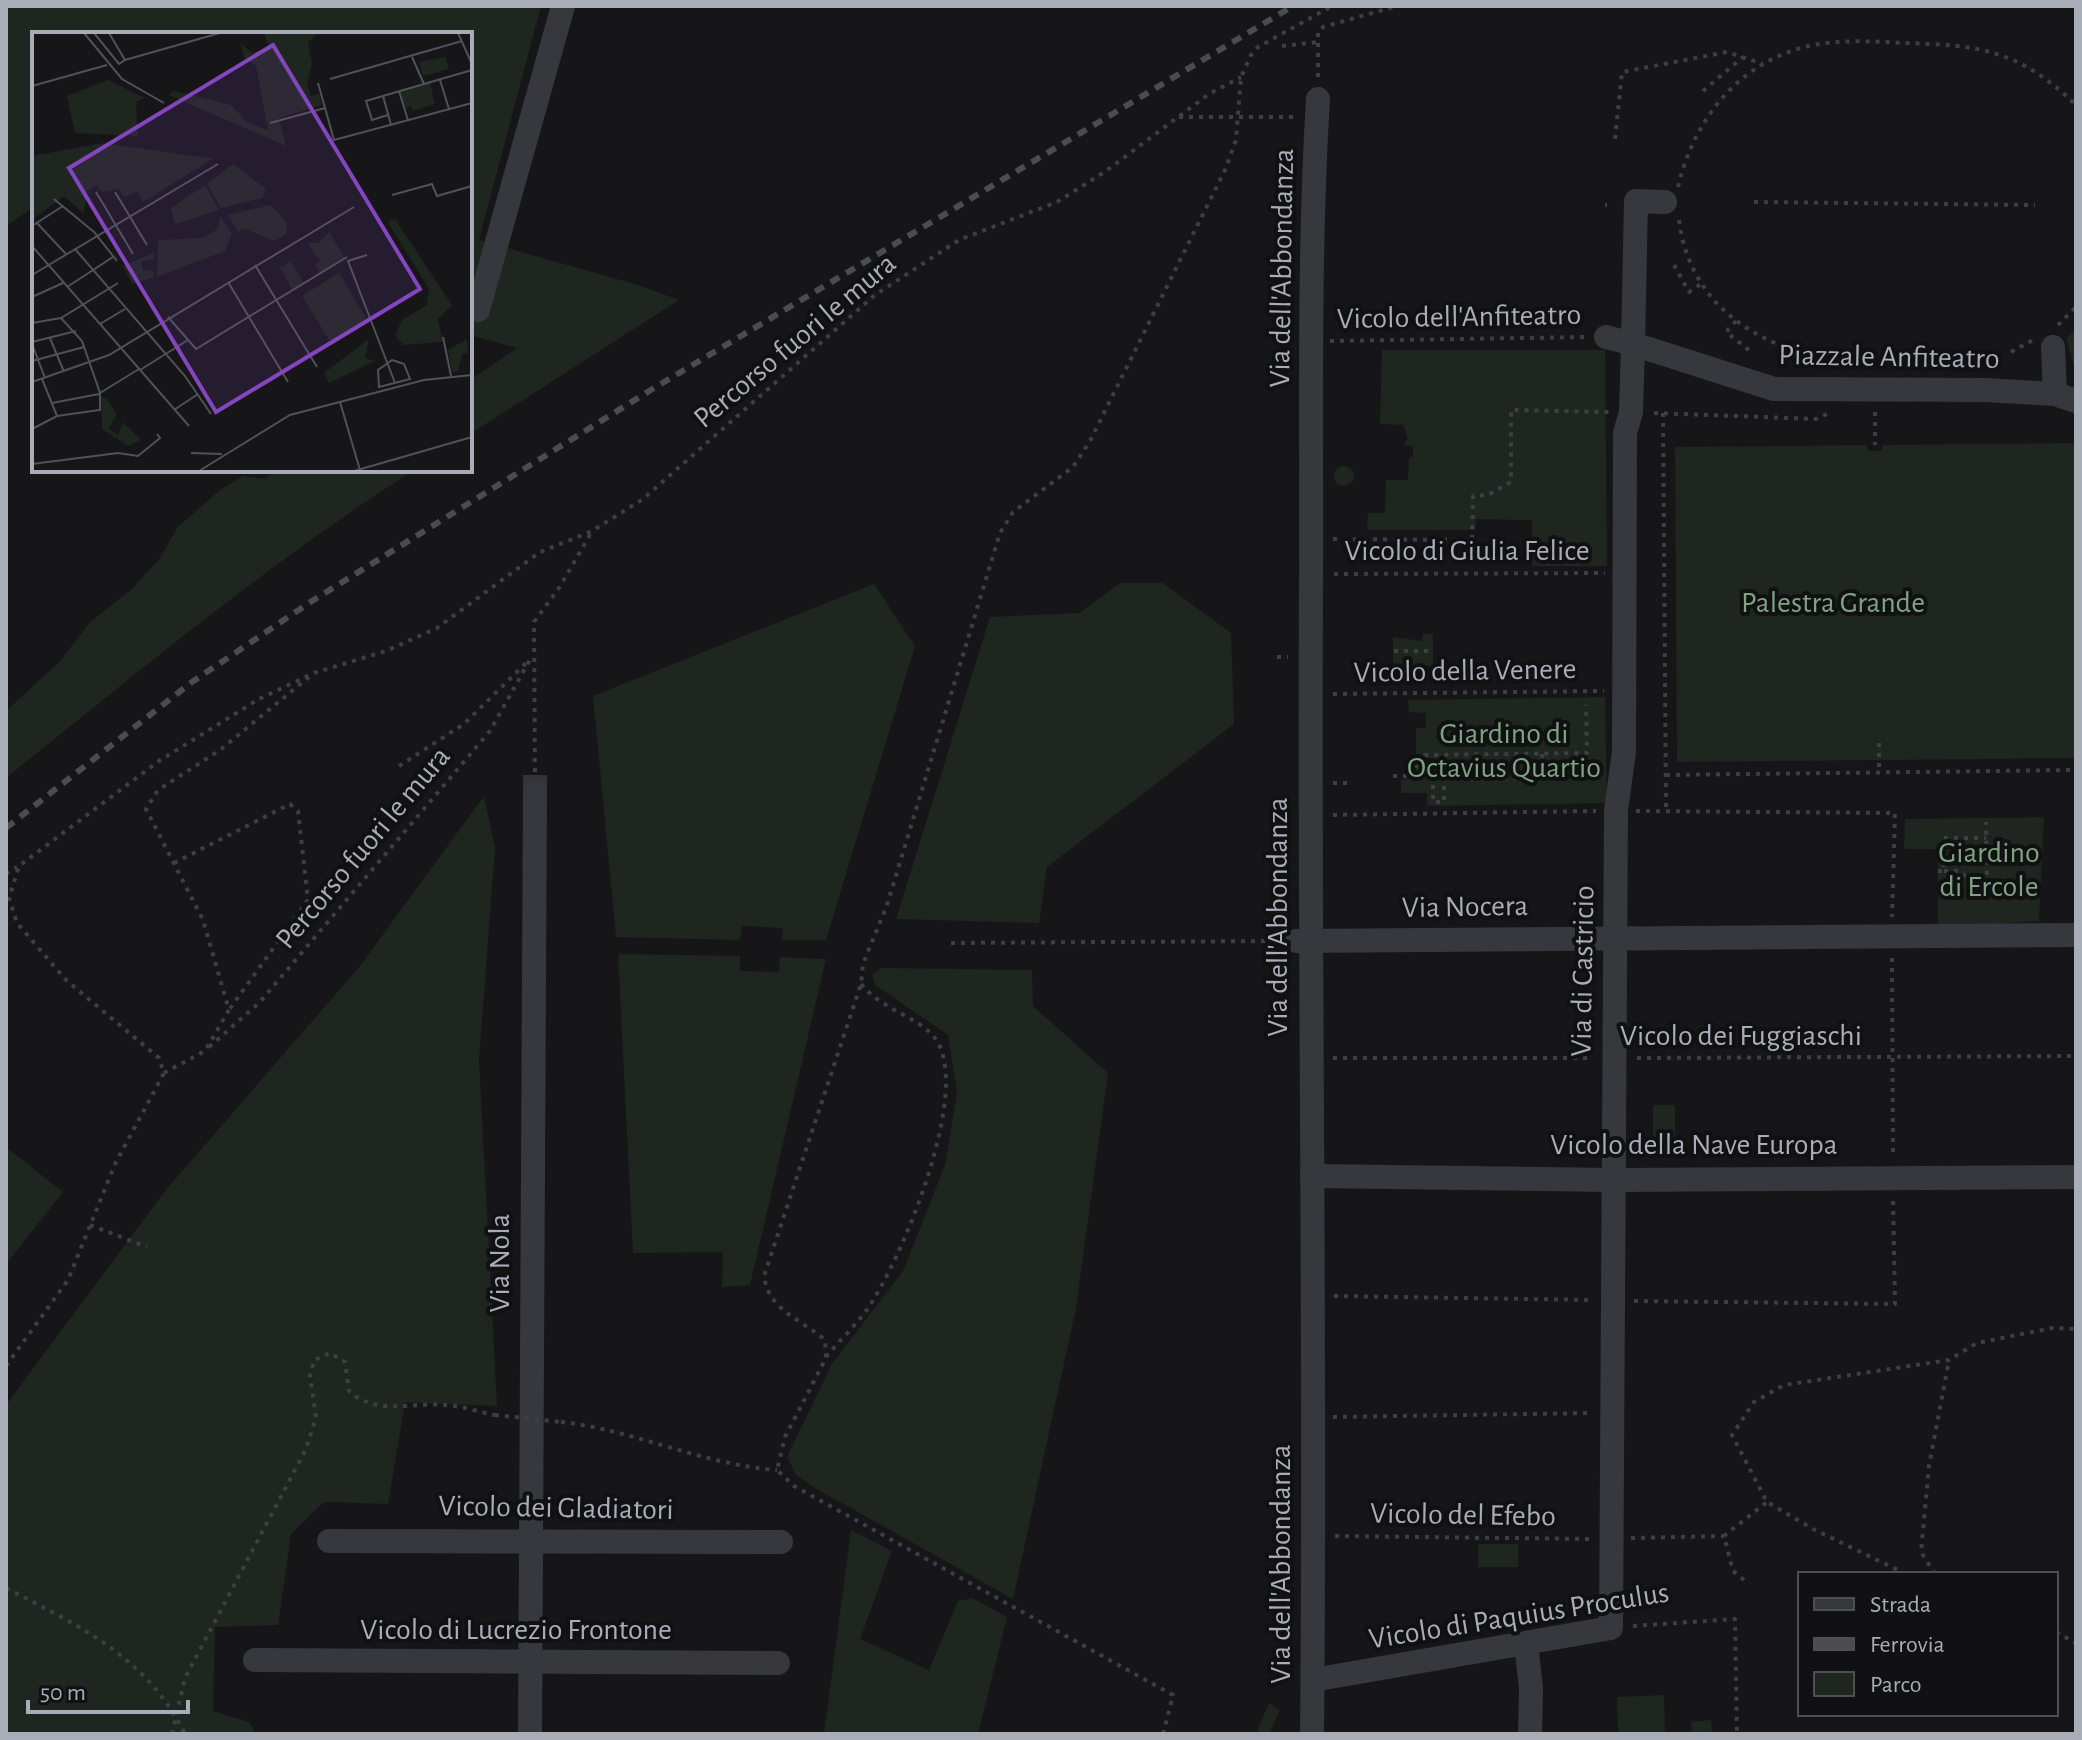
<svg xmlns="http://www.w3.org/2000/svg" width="2082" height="1740" viewBox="0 0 2082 1740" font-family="'Alegreya Sans',sans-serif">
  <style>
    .green { fill: #1e261f }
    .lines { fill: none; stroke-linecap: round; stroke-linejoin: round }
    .street-tunnel { stroke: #333438; stroke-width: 24; stroke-dasharray: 24 12; stroke-linecap: butt }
    .path { stroke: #3d3f44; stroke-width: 4; stroke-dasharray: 4 6; stroke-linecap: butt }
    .street { stroke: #37383d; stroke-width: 24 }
    .rail { stroke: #4a4c52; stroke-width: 6; stroke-dasharray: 10 8; stroke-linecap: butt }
    .path-bridge { stroke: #3d3f44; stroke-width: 4; stroke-dasharray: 4 6; stroke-linecap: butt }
    .labels { text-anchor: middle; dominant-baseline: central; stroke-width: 8; stroke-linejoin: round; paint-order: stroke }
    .street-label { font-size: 30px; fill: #a8adb8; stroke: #111113 }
    .park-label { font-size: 30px; fill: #7fa381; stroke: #111113 }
    .inset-road { fill: none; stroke: #505258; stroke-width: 2 }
    .view { fill: #8446be; fill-opacity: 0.15; stroke: #8446be; stroke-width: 4 }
    .inset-edge { fill: none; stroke: #a8adb8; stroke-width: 4 }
  </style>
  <rect width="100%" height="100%" fill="#161618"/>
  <!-- green -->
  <g class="green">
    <path d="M 6,6 L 541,6 L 479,240 L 638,285 L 679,300 L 470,434 L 470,380 L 517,348 L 470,335 L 470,34 L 34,34 L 34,207 L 6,226 Z"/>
    <path d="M 2076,330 L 2076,372 L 2066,338 Z"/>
    <path d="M 1382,350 L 1605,350 L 1607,566 L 1532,566 L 1532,520 L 1476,519 L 1475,530 L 1367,530 L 1368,513 L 1385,513 L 1386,480 L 1408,480 L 1409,458 L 1413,457 L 1413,446 L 1403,445 L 1408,438 L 1403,425 L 1380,424 Z"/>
    <path d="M 2076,443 L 2076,758 L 1677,762 L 1675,447 L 1867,445 L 1868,451 L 1882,451 L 1883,445 Z"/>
    <circle cx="1344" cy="476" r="10"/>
    <path d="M 276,470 L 414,470 C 270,562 139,671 6,778 L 6,711 L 60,661 L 90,622 L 132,589 L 160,558 L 178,527 L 220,490 L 243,476 L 265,479 Z"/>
    <path d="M 1120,583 L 1163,583 L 1231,633 L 1234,724 L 1047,867 L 1039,923 L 896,919 L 990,617 L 1079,613 Z"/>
    <path d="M 874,584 L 915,646 L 826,940 L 782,940 L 783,928 L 742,926 L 740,940 L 616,937 L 593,696 Z"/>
    <path d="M 1423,634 L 1433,634 L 1433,666 L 1393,666 L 1393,637 L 1422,641 Z"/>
    <path d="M 1605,697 L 1607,803 L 1427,806 L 1427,793 L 1401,793 L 1401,779 L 1416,778 L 1416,769 L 1433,769 L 1433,758 L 1416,758 L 1416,728 L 1426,728 L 1426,713 L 1409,712 L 1408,700 Z"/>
    <path d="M 484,796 L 495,848 L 479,1060 L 497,1406 L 405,1402 L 388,1504 L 324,1502 L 291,1534 L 278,1625 L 215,1627 L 213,1711 L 249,1722 L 256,1734 L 6,1734 L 6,1405 L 165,1191 L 360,966 Z"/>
    <path d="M 2044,817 L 2039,921 L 1938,928 L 1938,849 L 1904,849 L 1905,819 Z"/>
    <path d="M 618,954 L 740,956 L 740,971 L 779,972 L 780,957 L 826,959 L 750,1285 L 722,1287 L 723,1252 L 633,1253 Z"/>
    <path d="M 881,968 L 1032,970 L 1033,1006 L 1108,1073 L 1076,1308 L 1013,1599 L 815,1488 L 796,1475 L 787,1457 L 832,1364 L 903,1271 L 945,1165 L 957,1092 L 948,1035 L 875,985 L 872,975 Z"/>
    <path d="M 1653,1105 L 1675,1105 L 1675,1139 L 1653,1138 Z"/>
    <path d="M 6,1147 L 63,1192 L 6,1264 Z"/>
    <path d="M 851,1530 L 892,1551 L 860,1639 L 929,1670 L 958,1601 L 972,1598 L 1007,1617 L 978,1734 L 824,1734 Z"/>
    <rect x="1478" y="1544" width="40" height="23"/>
    <path d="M 1664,1695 L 1665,1732 L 1618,1733 L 1617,1697 Z"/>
    <path d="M 1269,1703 L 1280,1710 L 1269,1734 L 1256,1734 Z"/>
    <path d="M 1711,1720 L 1712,1734 L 1692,1734 L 1691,1722 Z"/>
  </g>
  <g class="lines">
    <!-- street-tunnel -->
    <path class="street-tunnel" d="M 535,775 L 535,792"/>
    <!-- path -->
    <g class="path">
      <path d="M 1282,46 L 1318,42"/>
      <path d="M 1318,77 L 1318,32 L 1323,27 L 1397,6"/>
      <path d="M 1703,91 L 1743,57"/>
      <path d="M 1179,117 L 1294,117"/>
      <path d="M 1615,139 L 1622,72 L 1727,52 L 1763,64"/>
      <path d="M 1678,187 C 1693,123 1734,67 1801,48 C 1831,39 1873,41 1904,43 C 1980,45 2019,50 2076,105"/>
      <path d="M 1754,202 L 2035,205"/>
      <path d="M 1605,205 L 1607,205"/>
      <path d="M 1679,220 C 1691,316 1774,355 1861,365"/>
      <path d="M 1674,265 L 1689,292 L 1701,284"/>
      <path d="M 1736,321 L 1726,332 L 1750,351"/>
      <path d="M 2058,325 L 2076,307"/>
      <path d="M 1330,341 L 1586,337"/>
      <path d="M 2011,352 L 2033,340"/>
      <path d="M 1875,412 L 1875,445"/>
      <path d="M 1654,413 L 1816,419 L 1831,412"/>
      <path d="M 1663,413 L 1666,811"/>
      <path d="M 1333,539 L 1472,540 L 1473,496 L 1488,495 L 1511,482 L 1511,410 L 1609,412"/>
      <path d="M 1334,574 L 1605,573"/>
      <path d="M 1394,651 L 1433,651"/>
      <path d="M 1277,657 L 1288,657"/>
      <path d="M 1333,694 L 1604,691"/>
      <path d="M 1879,743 L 1879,772"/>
      <path d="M 1542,754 L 1543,778 L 1444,779 L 1444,802 L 1433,802 L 1433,776 L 1414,776 L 1418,764 L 1425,764 L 1425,755 L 1587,753 L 1586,705"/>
      <path d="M 399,766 L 464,724 L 528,661"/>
      <path d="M 535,772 L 534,622 L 559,588 L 591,533"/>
      <path d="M 1666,775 L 2076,770"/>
      <path d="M 1393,776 L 1412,776 L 1412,764 L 1418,764"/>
      <path d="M 1333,783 L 1348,783"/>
      <path d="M 1636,811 L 1895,813 L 1892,917"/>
      <path d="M 1333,815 L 1596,811"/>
      <path d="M 1273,816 L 1288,815"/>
      <path d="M 174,863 L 290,804 L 298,811 L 308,900 L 229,1010"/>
      <path d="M 1938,871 L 1944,871 L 1943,838 L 1986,838"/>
      <path d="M 1944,871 L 1959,871 L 1969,879 L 1987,879 L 1986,822"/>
      <path d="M 6,874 L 17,867"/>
      <path d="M 951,943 L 1277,941"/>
      <path d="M 1892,958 L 1893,1157"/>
      <path d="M 209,1047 L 259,1003 L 490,731 L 532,656"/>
      <path d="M 1333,1058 L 1592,1058"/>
      <path d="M 1637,1058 L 2076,1056"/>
      <path d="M 164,1073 L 205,1051 L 229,1010 L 203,920 L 146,809 L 158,790 L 220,750 L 309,677"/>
      <path d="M 90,1225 L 147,1247"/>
      <path d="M 1334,1296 L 1593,1300"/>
      <path d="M 1634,1301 L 1895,1304 L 1893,1198"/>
      <path d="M 826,1357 C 839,1341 854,1327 866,1311 C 900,1264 975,1087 934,1037 C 917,1016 882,1010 861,984"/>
      <path d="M 6,1366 L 68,1280 L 115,1164 L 164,1073 L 159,1058 L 66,980 L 17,923 L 9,898 L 19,866 L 159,761 L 259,699 L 314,673 L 386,651 L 437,628 L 540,552 L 592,531 L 643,499 L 875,295 L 959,240 L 1057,202 L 1106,171 L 1209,94 L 1241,77"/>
      <path d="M 1333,1417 L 1592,1413"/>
      <path d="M 561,1422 C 635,1430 703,1465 777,1470"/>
      <path d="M 1335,1536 L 1591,1539"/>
      <path d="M 1631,1538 L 1724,1536"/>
      <path d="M 1906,1574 L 1813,1529 L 1767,1502 L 1732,1435 L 1754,1402 L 1784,1385 L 1949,1360 L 1977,1343 L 2052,1328 L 2076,1329"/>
      <path d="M 1935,1574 L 1921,1552 L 1929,1466 L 1949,1360"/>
      <path d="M 1744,1580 L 1733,1571 L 1724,1536 L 1767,1502"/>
      <path d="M 6,1588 C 79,1626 146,1656 185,1734"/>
      <path d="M 1633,1626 L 1735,1619 L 1737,1734"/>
      <path d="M 2056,1632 L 2076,1643"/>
      <path d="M 172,1734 L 185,1678 L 306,1449 L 316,1417 L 310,1376 L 314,1360 L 330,1353 L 345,1362 L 349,1391 C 377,1416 411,1402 445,1405 C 462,1406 479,1412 495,1415"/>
      <path d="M 1163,1734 L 1173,1695 L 794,1486 L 777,1470 L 785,1437 L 826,1358 L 825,1340 C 801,1319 768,1310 764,1276 L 861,984 L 863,964 L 887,905 L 1000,533 L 1013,512 L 1073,467 L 1090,441 L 1225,170 L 1236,140 L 1241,77 L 1251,55 L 1258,47 L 1332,6"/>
    </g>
    <!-- street -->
    <g class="street">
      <path d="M 1665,202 L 1636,201 L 1633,344 L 1774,389 L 1985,390 L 2055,394 L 2076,401"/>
      <path d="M 478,310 L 563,6"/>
      <path d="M 2053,347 L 2055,394"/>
      <path d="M 1296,941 L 2076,935"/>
      <path d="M 1312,1176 L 1613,1180 L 2076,1177"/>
      <path d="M 329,1541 L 781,1542"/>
      <path d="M 1526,1644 L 1531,1688 L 1530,1734"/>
      <path d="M 255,1660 L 778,1663"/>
      <path d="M 1313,1680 L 1611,1628 L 1616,810 L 1624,752 L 1625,433 L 1631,412 L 1633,344 L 1606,337"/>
      <path d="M 530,1734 L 535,792"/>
      <path d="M 1312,1734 C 1316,1353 1309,973 1311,592 C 1312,428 1308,263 1318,99"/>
    </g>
    <!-- rail -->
    <path class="rail" d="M 6,828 L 192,682 L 312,601 L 654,388 L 1293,6"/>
    <!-- path-bridge -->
    <path class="path-bridge" d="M 495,1415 L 561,1422"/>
  </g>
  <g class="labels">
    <!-- street labels -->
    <g class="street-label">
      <text transform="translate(1282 268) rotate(-89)">Via dell'Abbondanza</text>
      <text transform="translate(1459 317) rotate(-1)">Vicolo dell'Anfiteatro</text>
      <text transform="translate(795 341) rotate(-40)">Percorso fuori le mura</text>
      <text transform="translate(1889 357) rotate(1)">Piazzale Anfiteatro</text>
      <text x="1467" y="551">Vicolo di Giulia Felice</text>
      <text transform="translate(1465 671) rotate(-1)">Vicolo della Venere</text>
      <text transform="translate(363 848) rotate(-50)">Percorso fuori le mura</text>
      <text transform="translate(1465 907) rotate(-1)">Via Nocera</text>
      <text transform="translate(1278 917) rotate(-90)">Via dell'Abbondanza</text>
      <text transform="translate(1583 971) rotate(-89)">Via di Castricio</text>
      <text x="1741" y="1036">Vicolo dei Fuggiaschi</text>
      <text x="1694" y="1145">Vicolo della Nave Europa</text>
      <text transform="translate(500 1263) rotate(-90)">Via Nola</text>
      <text transform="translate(556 1508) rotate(1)">Vicolo dei Gladiatori</text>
      <text transform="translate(1463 1515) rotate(1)">Vicolo del Efebo</text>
      <text transform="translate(1281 1564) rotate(-90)">Via dell'Abbondanza</text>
      <text transform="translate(1519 1616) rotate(-9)">Vicolo di Paquius Proculus</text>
      <text x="516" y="1630">Vicolo di Lucrezio Frontone</text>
    </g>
    <!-- park labels -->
    <g class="park-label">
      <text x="1833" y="603">Palestra Grande</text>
      <text x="1504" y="734">Giardino di<tspan x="1504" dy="34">Octavius Quartio</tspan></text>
      <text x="1989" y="853">Giardino<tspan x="1989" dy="34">di Ercole</tspan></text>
    </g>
  </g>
  <!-- overview -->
  <g transform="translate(32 32)">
    <rect width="440" height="440" fill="#161618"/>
    <path d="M 232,1 L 286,1 L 276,10 L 280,31 L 275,52 L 279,64 L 287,62 L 290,73 L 247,86 L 254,114 L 137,63 L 142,59 L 199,73 L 215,90 L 236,98 L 224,34 L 213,27 L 208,11 L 220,21 L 237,16 ZM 413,25 L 417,37 L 391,44 L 387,30 ZM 76,48 L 113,66 L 104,70 L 106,104 L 43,101 L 35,64 ZM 398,51 L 403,72 L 381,79 L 379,74 L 373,76 L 368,60 ZM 71,111 L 153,123 L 182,126 L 111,170 L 105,160 L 92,165 L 87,157 L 70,160 L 65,153 L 55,159 L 52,182 L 32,164 L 0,188 L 0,124 ZM 201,132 L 234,157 L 230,166 L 189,176 L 175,151 ZM 173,153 L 187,178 L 143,192 L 139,176 ZM 239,173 L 255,191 L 254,202 L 243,209 L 213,197 L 206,200 L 196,183 ZM 188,184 L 200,202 L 193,219 L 125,245 L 126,208 L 171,206 L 186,197 ZM 363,187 L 420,273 L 406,287 L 411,310 L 371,313 L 363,303 L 370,288 L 395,273 L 397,257 L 356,190 ZM 297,200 L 313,226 L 288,241 L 283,233 L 288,229 L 275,211 L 287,211 ZM 121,221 L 122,227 L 109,230 L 111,239 L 121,238 L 122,245 L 100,252 L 91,234 ZM 258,228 L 272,251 L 260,258 L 247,233 L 252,235 ZM 307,241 L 336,289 L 299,311 L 270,264 ZM 337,307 L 333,326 L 343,329 L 297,351 L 292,341 ZM 435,307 L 436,321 L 430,322 L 426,340 L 420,340 L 416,318 ZM 69,366 L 75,367 L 85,383 L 76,396 L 86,403 L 91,390 L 109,408 L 96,414 L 70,397 Z" fill="#1e261f"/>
    <path class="inset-road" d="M 52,1 L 90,47 L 132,71M 62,1 L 87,32 L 93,28M 77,1 L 93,28 L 188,1M 426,1 L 440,32M 380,25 L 392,52M 298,47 L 430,9M 408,48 L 417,77M 286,51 L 302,108 L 440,71M 0,54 L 75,33M 367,59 L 376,88M 351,64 L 334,69 L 340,88 L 356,83M 238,91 L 293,76M 359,93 L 351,64 L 440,38M 64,160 L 101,222M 83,160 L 115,213M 360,163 L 400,152 L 405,164 L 440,154M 22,167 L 62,200 L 85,229M 4,190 L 34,222M 0,194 L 31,174M 0,214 L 157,394M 43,217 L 153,344 L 179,382M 335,223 L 316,229 L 363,351M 223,233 L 285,335M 0,243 L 186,132M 196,250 L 256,350M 35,255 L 81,225M 0,265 L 31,251M 136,285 L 164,317 L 315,225M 0,291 L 29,286 L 86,251M 68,292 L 93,277M 411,305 L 419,344M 18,306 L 32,340M 0,310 L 44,299M 0,312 L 13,346M 360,328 L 372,332 L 378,347 L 347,355 L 346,338 ZM 0,329 L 52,315M 108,338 L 156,308M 10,347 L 25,384M 0,350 L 77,323 L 322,175M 68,361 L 107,337M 308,370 L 328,438M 20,371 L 67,362M 142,378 L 166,362M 0,397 L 25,384 L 68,378 L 68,361 L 50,309 L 29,286M 159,421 L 190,422M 0,432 L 86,421 L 106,424 L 128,406 L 125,402M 167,439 L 258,383 L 392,348 L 440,343M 322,439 L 440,405"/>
    <path class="view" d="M 241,13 L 388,257 L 184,380 L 37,136 Z"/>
    <rect width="440" height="440" class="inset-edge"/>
  </g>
  <!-- border -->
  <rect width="2082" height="1740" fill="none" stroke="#a8adb8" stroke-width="16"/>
  <!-- legend -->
  <rect x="1798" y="1572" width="260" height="144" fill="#111113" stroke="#4d4f55" stroke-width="2"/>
  <rect x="1814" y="1598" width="40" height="12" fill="#37383d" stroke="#4d4f55" stroke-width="2"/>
  <text x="1870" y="1612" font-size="24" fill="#a8adb8">Strada</text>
  <rect x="1814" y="1638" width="40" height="12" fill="#4a4c52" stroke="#4d4f55" stroke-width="2"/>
  <text x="1870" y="1652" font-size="24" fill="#a8adb8">Ferrovia</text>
  <rect x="1814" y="1672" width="40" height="24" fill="#1e261f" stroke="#4d4f55" stroke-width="2"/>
  <text x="1870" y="1692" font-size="24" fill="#a8adb8">Parco</text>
  <!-- scale -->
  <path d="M28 1700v12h160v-12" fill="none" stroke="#a8adb8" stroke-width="4"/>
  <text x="40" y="1700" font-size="24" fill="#a8adb8" stroke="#111113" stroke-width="6" paint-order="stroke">50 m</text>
</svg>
